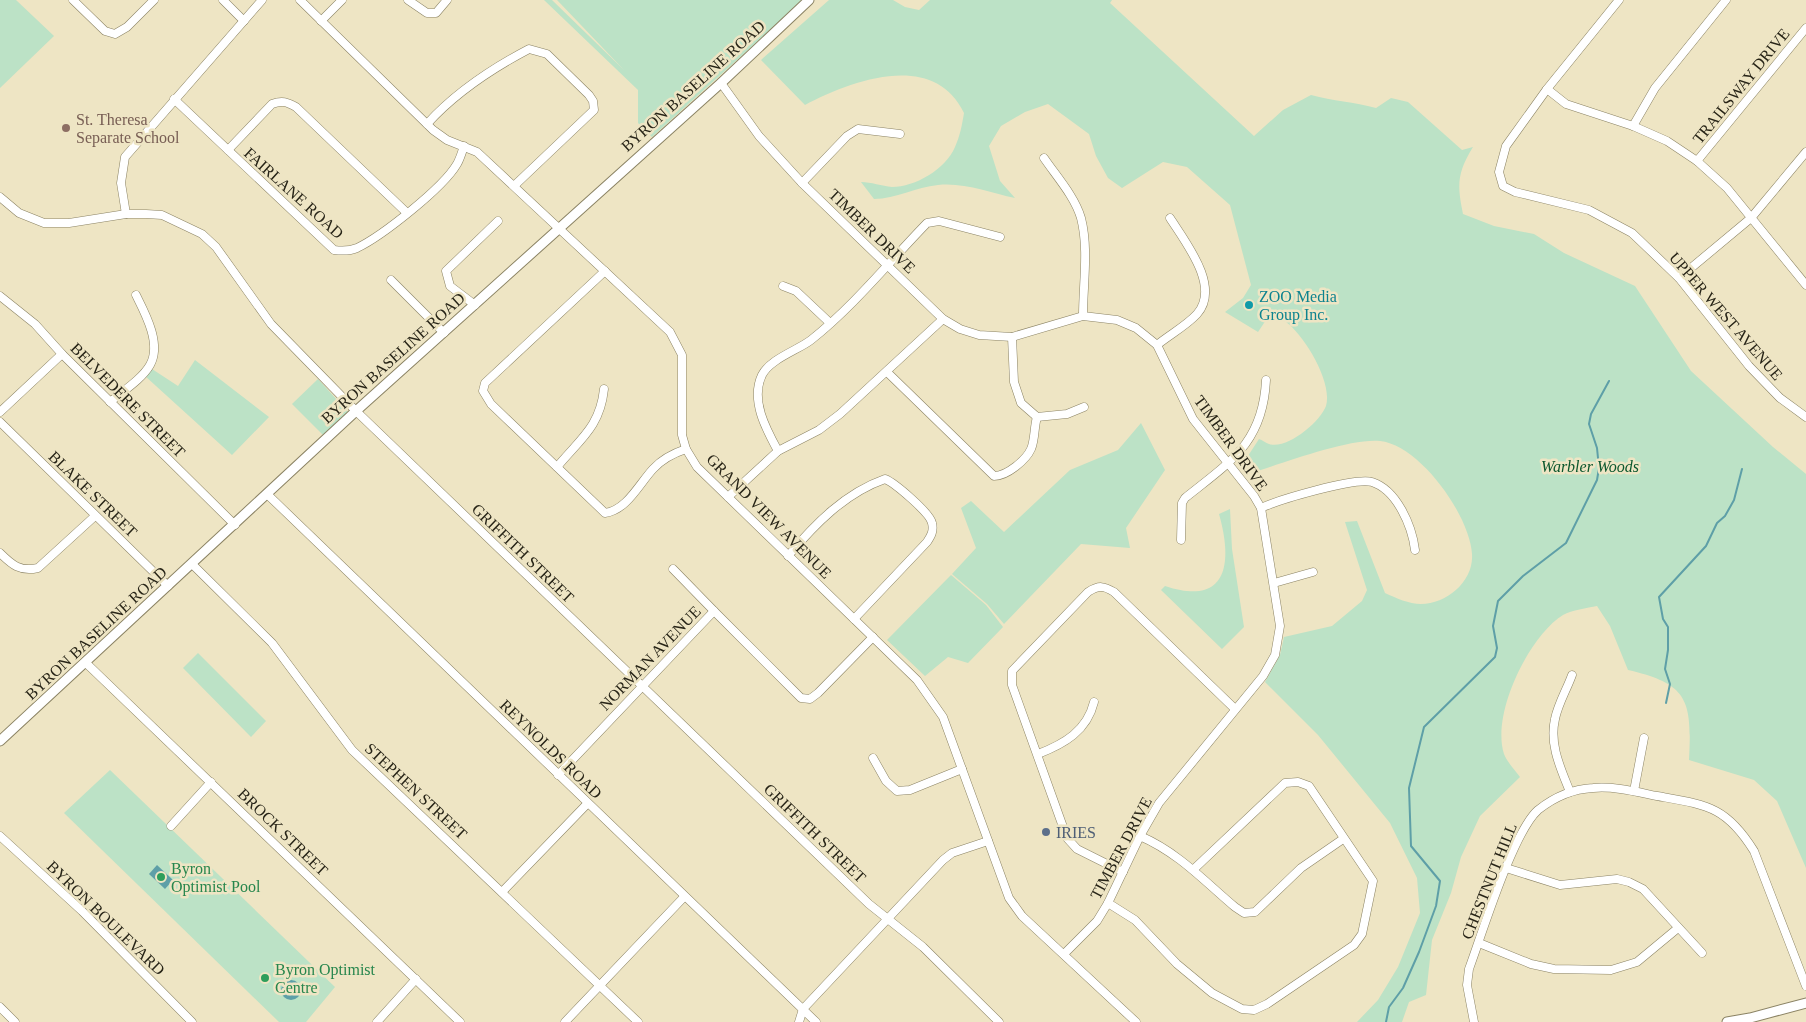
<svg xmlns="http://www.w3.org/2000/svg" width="1806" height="1022" viewBox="0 0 1806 1022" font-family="'Times New Roman',serif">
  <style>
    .green { fill: #bce2c6 }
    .water { fill: #5e9fa7 }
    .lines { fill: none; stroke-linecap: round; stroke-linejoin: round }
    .stream { stroke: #5e9fa7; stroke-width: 2 }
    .minor-casing { stroke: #8b8364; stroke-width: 9 }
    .major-casing { stroke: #8b8364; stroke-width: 11 }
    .minor { stroke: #fff; stroke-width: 8 }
    .major { stroke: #fff; stroke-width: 9 }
    .education-dot { fill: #8d6e63; stroke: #eee5c4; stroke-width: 2 }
    .culture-dot { fill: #0f9aa8; stroke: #eee5c4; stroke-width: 2 }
    .service-dot { fill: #5c6f8a; stroke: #eee5c4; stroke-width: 2 }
    .leisure-dot { fill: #2e9e5b; stroke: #eee5c4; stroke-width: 2 }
    .labels { text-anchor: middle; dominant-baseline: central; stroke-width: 5; stroke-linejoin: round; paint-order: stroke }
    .street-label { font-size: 16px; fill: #272417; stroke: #eee5c4 }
    .education-label { font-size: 16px; fill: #785e54; stroke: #eee5c4; text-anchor: start }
    .culture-label { font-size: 16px; fill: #0d838f; stroke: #eee5c4; text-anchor: start }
    .park-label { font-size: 16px; font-style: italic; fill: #0b572e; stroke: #eee5c4 }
    .service-label { font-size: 16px; fill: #4e5e75; stroke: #eee5c4; text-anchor: start }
    .leisure-label { font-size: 16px; fill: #27864d; stroke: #eee5c4; text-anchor: start }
  </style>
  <rect width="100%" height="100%" fill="#eee5c4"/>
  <!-- green -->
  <g class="green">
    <path d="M 0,0 L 16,0 L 54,36 L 0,88 Z"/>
    <path d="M 544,0 L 552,0 L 624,70 L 557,0 L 803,0 L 652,137 L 638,123 L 638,90 Z"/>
    <path d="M 829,0 L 893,0 L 905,7 L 919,10 L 930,0 L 1112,0 L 1110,3 L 1254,136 L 1283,110 L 1311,95 C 1333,101 1354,102 1376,108 L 1391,98 L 1408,102 L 1462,150 L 1473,147 C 1457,173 1457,185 1463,214 L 1494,226 L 1534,234 L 1564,253 L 1635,286 L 1691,371 L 1773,447 L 1806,474 L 1806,868 L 1777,801 L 1754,780 L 1689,760 C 1692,701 1689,684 1628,670 L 1610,626 L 1597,606 C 1587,608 1572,610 1563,615 C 1529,636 1491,714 1504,754 C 1507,762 1515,770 1520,777 L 1480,816 L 1461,857 L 1451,893 L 1432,940 L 1426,995 L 1409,1002 L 1402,1022 L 1357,1022 L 1378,1000 L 1398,967 L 1420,913 L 1417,878 L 1390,823 L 1318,735 L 1265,682 L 1280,655 L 1284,637 L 1332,626 L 1362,601 L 1367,590 L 1345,522 L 1357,521 L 1385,593 C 1396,598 1409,604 1421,604 C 1447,604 1474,581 1472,554 C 1470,516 1420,445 1380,441 C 1349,438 1284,463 1251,473 L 1244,462 L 1259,439 C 1262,440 1266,443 1269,444 C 1287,450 1320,422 1326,406 C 1333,382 1304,335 1286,322 C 1281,319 1273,318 1268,317 L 1258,332 L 1225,312 L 1243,298 L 1251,285 L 1230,205 L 1187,167 L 1163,162 L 1122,188 L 1108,178 L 1096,156 L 1089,134 L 1048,104 L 1025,112 L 1001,126 L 989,146 L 1000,181 L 1015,198 C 991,193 963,182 938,185 C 916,187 896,199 874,199 L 861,182 C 871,182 882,186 892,187 C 915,187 946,169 955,147 C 960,136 962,125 964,113 C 934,50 852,80 805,105 L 761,60 Z"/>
    <path d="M 195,360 L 269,417 L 232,455 L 145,376 L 152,369 L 178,386 Z"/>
    <path d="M 318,379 L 348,412 L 324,436 L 292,404 Z"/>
    <path d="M 1141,423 L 1165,470 L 1126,528 L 1130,548 L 1081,544 L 1004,624 L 987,604 L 952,574 L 976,548 L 961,508 L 971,501 L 1004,532 L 1070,470 L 1118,450 Z"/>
    <path d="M 1230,509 L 1232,549 L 1244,627 L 1222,649 L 1161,590 L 1165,586 C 1228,607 1233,563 1219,514 Z"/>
    <path d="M 951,575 L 986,605 L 1003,627 L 968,663 L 948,657 L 925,676 L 887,640 Z"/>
    <path d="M 198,653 L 266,721 L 251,737 L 183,668 Z"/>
    <path d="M 110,770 L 335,987 L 306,1022 L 279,1022 L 64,813 Z"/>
  </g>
  <!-- water -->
  <g class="water">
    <path d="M 157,865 L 173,880 L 165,889 L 149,874 Z"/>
    <circle cx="291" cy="990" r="10"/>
  </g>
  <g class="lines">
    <!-- stream -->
    <g class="stream">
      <path d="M 1666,703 L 1670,684 L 1665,669 L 1668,650 L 1668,627 L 1663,619 L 1659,597 L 1706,546 L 1717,523 L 1725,516 L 1734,500 L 1742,469"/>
      <path d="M 1386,1022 L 1389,1007 L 1403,988 L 1419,952 L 1436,906 L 1440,881 L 1411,846 L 1409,788 L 1424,727 L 1495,657 L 1497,648 L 1493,626 L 1498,601 L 1523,576 L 1566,543 L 1597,480 L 1599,468 L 1597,448 L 1589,424 L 1591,414 L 1609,381"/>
    </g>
    <defs>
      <g id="minor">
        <path d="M 73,0 L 105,31 L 115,34 L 127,27 L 154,0"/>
        <path d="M 223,0 L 244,21"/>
        <path d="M 300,0 L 433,130 L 447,140 L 477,152 L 670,332 L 682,355 L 682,435 L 686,449 L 697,467 L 917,680 L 943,717 L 1009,898 L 1022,916 L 1136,1022"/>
        <path d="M 408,0 L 427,13 L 436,13 L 447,0"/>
        <path d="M 1619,0 L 1547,89 L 1506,146 L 1499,172 L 1503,186 L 1515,192 L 1589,210 L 1632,233 L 1679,278 L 1749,366 L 1780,398 L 1806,417"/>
        <path d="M 321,21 L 342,0"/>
        <path d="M 721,83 L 759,136 L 802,183 L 943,319 L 960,329 L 979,335 L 1012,337 L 1083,316 L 1117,320 L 1136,328 L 1157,345 L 1193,419 L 1254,496 L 1261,508 L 1280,626 L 1275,655 L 1263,676 L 1159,803 L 1140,836 L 1108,903 L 1097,921 L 1064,954"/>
        <path d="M 1547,89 L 1566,104 L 1633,126 L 1667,141 L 1697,161 L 1727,188 L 1806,285"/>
        <path d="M 174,99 L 334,250 C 342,251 350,251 357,248 C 382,236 443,188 457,164 C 460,159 462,152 464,146"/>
        <path d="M 427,124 C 456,92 491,69 529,49 L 547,54 L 589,95 L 593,101 L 594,110 L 515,185"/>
        <path d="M 1633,126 L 1655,88 L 1726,0"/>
        <path d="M 228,150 L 272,104 C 282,100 287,102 296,107 L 407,213"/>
        <path d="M 1044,158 C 1057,177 1075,197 1081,218 C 1089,249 1083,284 1083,316"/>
        <path d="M 1697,161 L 1806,28"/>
        <path d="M 802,183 L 847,136 L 858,129 L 900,134"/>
        <path d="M 0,197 L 19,213 L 44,223 L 69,223 L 126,214 L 146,214 L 162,215 L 202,234 L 216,247 L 271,324 L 356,411 L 869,904 L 923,947 L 999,1022"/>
        <path d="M 126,214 L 121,183 L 125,157 L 262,0"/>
        <path d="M 605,271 L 485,383 L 483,391 L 491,404 L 605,513 C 627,510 639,484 653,469 C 662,459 674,453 686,449"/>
        <path d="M 1679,278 L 1751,218 L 1806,152"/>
        <path d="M 391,280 L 444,333"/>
        <path d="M 783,286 L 796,291 L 830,323"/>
        <path d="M 0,296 L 35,324 L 62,354 L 235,525"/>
        <path d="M 475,305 L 450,286 L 446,271 L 498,221"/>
        <path d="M 1012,337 L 1014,382 L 1021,403 L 1037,417 L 1067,414 L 1084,407"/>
        <path d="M 1157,345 C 1169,335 1186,326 1197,314 C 1221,287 1186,243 1170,218"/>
        <path d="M 887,372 L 994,476 C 1007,476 1026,460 1031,449 C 1035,440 1034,427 1037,417"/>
        <path d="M 110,402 C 123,391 142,379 150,365 C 162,344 145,313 136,295"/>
        <path d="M 0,412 L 62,354"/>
        <path d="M 0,422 L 168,586"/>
        <path d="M 778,451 C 766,429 750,400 762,375 C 770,359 798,350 811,340 C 854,306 889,262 927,223 L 939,221 L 1000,237"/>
        <path d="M 557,467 C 580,439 600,427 604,389"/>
        <path d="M 268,495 L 816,1022"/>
        <path d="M 728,497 L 778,451 L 819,430 L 840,414 L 943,319"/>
        <path d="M 1261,508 C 1278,500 1355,477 1372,482 C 1397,490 1412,526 1415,550"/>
        <path d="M 1181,540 L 1182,503 L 1185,498 C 1230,462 1263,443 1266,380"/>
        <path d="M 0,553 C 12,565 20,572 38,568 L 95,516"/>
        <path d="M 788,556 C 815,524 845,493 885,479 C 895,483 930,513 932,523 C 934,531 931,536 927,542 L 854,619"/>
        <path d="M 192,564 L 272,643 L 352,750 L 638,1022"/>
        <path d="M 673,569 L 714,611"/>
        <path d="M 1274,583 L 1313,572"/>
        <path d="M 86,663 L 460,1022"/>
        <path d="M 1038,754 C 1064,744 1087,731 1094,702"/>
        <path d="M 873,758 L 886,781 L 897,791 L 910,790 L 962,769"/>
        <path d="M 558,775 L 714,611 L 801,698 L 810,699 L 818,693 L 873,637"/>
        <path d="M 1634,791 L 1644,738"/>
        <path d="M 1570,792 C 1561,769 1549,745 1555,719 C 1558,704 1567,689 1572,675"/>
        <path d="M 171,826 L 211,782"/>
        <path d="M 0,836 L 82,911 L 192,1022"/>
        <path d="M 1140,836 C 1179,853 1204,881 1235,907 L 1244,913 L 1255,912 L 1301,868 L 1343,839"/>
        <path d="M 1506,868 L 1560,885 L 1617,879 L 1629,882 L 1643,889 L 1702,953"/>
        <path d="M 1123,872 L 1077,849 L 1067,838 L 1012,685 L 1012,671 L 1088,592 C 1099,585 1104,586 1114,592 L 1235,709"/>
        <path d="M 502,892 L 587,804"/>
        <path d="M 1108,903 L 1135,920 L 1177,964 L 1212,993 L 1242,1009 L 1254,1010 L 1267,1004 L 1354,945 L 1362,934 L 1373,881 L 1309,786 L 1298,782 L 1285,783 L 1194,869"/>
        <path d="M 1479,943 L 1531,964 L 1554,969 L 1611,970 L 1637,962 L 1678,928"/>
        <path d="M 0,1007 L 15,1022"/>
        <path d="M 377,1022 L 416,979"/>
        <path d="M 565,1022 L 684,897"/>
        <path d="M 799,1022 L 803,1009 L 943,860 L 952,853 L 988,841"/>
        <path d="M 1474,1022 L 1467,985 L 1469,969 C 1482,934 1513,832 1538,810 C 1553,798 1573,789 1593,788 C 1614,786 1637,792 1657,796 C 1707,805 1726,806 1754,851 L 1806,986"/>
      </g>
      <g id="major">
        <path d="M 0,741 L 356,411 L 721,83 L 809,0"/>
        <path d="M 1727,1022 L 1750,1018 L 1806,1003"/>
      </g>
    </defs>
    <!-- minor casing -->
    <use href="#minor" class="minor-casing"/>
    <!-- major casing -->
    <use href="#major" class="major-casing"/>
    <!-- minor -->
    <use href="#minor" class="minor"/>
    <!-- major -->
    <use href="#major" class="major"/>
  </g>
  <!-- markers -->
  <circle class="education-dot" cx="66" cy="128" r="5"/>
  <circle class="culture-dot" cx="1249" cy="305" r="5"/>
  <circle class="service-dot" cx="1046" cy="832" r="5"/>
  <g class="leisure-dot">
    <circle cx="161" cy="877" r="5"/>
    <circle cx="265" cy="978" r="5"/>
  </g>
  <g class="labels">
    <!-- street labels -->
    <g class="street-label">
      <text transform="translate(693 86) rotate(-42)">BYRON BASELINE ROAD</text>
      <text transform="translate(1741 86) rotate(-51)">TRAILSWAY DRIVE</text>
      <text transform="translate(294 193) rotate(42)">FAIRLANE ROAD</text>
      <text transform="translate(872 231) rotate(44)">TIMBER DRIVE</text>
      <text transform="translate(1726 316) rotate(49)">UPPER WEST AVENUE</text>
      <text transform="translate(393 358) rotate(-42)">BYRON BASELINE ROAD</text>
      <text transform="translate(128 400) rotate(45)">BELVEDERE STREET</text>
      <text transform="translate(1231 443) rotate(54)">TIMBER DRIVE</text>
      <text transform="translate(93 494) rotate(44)">BLAKE STREET</text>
      <text transform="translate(769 516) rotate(45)">GRAND VIEW AVENUE</text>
      <text transform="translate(523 553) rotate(44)">GRIFFITH STREET</text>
      <text transform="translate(96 633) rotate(-43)">BYRON BASELINE ROAD</text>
      <text transform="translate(650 658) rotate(-46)">NORMAN AVENUE</text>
      <text transform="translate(551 749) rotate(44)">REYNOLDS ROAD</text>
      <text transform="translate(416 791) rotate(43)">STEPHEN STREET</text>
      <text transform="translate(283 832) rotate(44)">BROCK STREET</text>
      <text transform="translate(815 833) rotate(44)">GRIFFITH STREET</text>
      <text transform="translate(1121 848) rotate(-62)">TIMBER DRIVE</text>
      <text transform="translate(1489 881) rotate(-68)">CHESTNUT HILL</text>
      <text transform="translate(106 918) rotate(44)">BYRON BOULEVARD</text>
    </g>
    <!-- education labels -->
    <g class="education-label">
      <text x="76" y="119">St. Theresa<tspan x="76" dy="18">Separate School</tspan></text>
    </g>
    <!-- culture labels -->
    <g class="culture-label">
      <text x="1259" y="296">ZOO Media<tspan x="1259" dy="18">Group Inc.</tspan></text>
    </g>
    <!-- park labels -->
    <g class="park-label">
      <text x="1590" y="466">Warbler Woods</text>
    </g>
    <!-- service labels -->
    <g class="service-label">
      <text x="1056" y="832">IRIES</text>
    </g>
    <!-- leisure labels -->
    <g class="leisure-label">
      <text x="171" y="868">Byron<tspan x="171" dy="18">Optimist Pool</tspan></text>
      <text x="275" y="969">Byron Optimist<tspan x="275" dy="18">Centre</tspan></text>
    </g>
  </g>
</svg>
